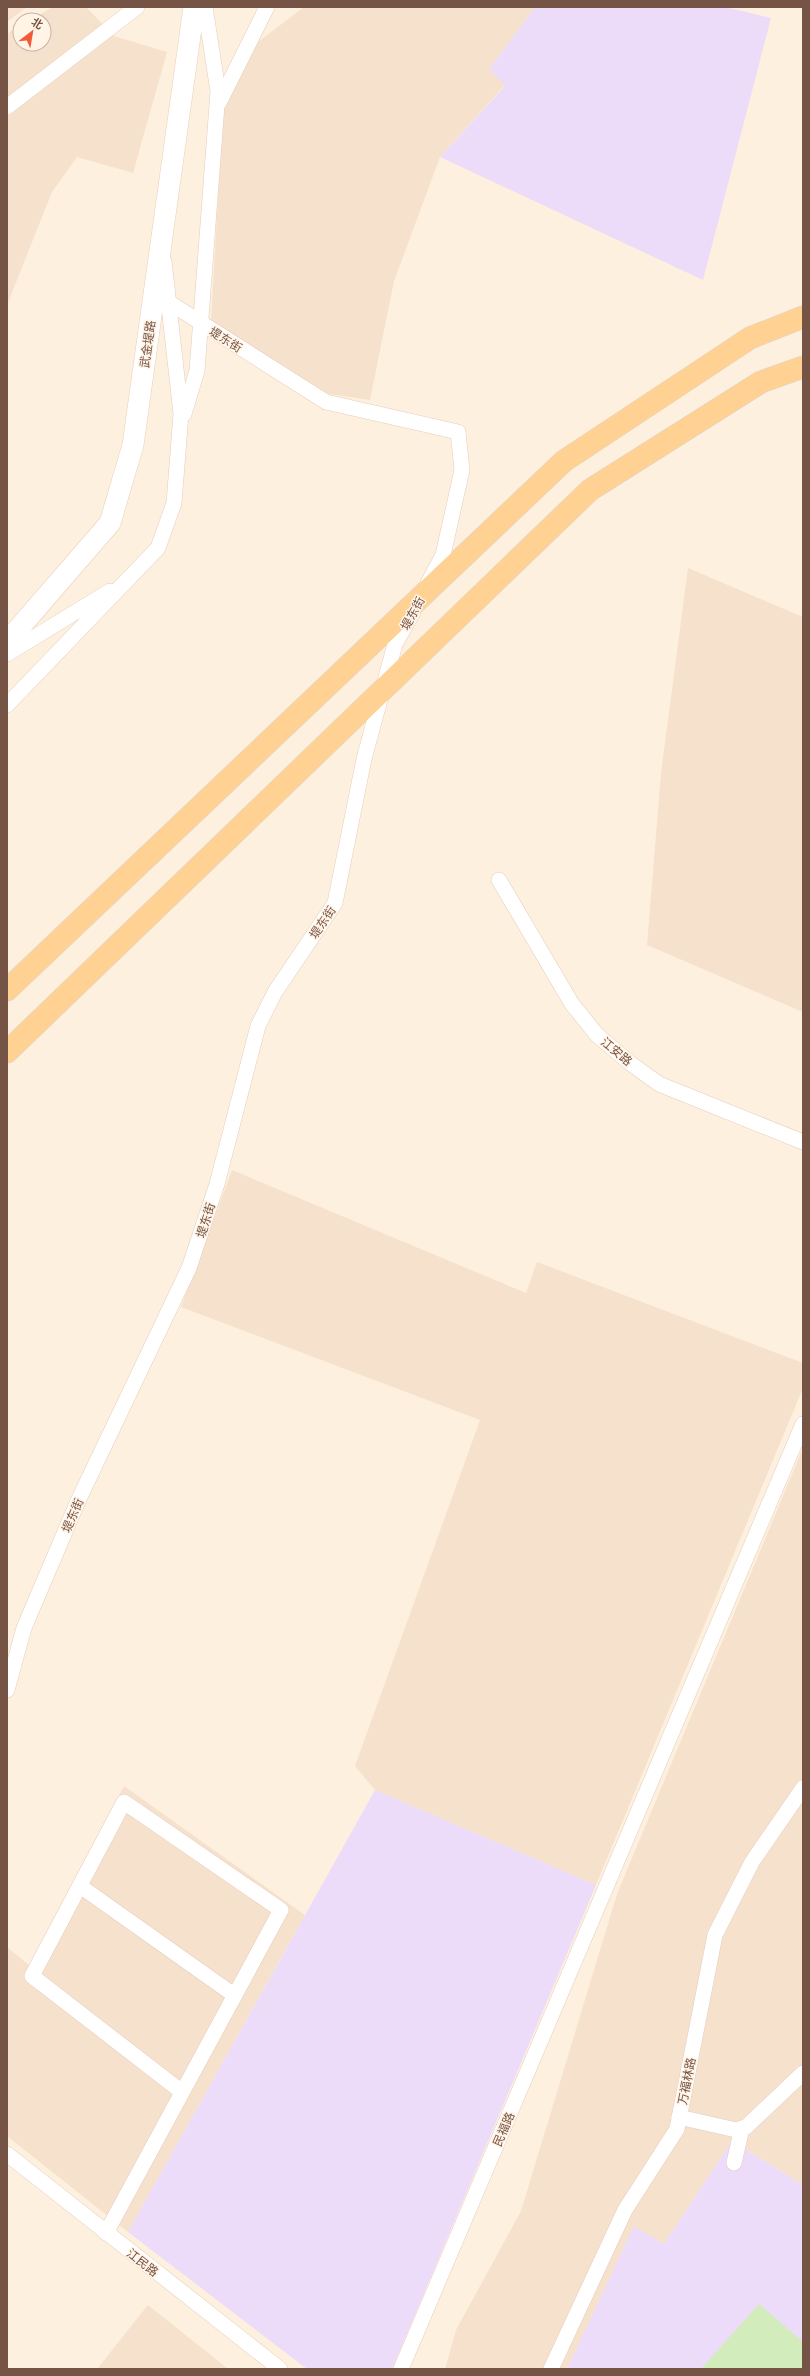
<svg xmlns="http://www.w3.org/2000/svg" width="810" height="2376" viewBox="0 0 810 2376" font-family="'Exo 2','Noto Sans SC',sans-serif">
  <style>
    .residential { fill: #f6e1cc }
    .education { fill: #eddbfa }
    .green { fill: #d2ecbc }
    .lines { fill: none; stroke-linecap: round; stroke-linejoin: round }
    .street-casing { stroke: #e4cdbd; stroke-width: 16 }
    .secondary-casing { stroke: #eaceb9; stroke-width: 22 }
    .primary-casing { stroke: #dbd3cf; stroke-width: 23 }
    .street { stroke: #fff; stroke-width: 15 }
    .secondary { stroke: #fff; stroke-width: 21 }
    .primary { stroke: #ffd294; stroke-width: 22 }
    .labels { text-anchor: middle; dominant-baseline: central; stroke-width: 3; stroke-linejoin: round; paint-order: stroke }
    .street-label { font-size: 12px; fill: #765445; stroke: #fff4e6 }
  </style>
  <rect width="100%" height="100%" fill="#fef0de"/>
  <!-- residential -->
  <g class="residential">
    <path d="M 7,7 L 27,7 L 7,22 Z"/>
    <path d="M 53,7 L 86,7 L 114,36 L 167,52 L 133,173 L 77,157 L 52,192 L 7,305 L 7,34 L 20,25 L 20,44 L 44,44 L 44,20 L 30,20 Z"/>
    <path d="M 304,7 L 535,7 L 489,69 L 505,85 L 440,157 L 394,281 L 370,400 L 329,394 L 211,321 L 223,111 L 258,42 Z"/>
    <path d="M 688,568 L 803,617 L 803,1012 L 647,945 L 661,773 Z"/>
    <path d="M 232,1170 L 526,1293 L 537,1262 L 803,1363 L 803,1388 L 596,1885 L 375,1790 L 355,1766 L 480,1420 L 181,1307 Z"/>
    <path d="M 803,1448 L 803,2185 L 732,2141 L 664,2244 L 634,2227 L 567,2369 L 445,2369 L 456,2330 L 521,2211 L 617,1894 Z"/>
    <path d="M 124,1786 L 305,1915 L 128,2232 L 7,2136 L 7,1947 L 30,1966 Z"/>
    <path d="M 148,2305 L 228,2369 L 97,2369 Z"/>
  </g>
  <!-- education -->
  <g class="education">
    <path d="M 535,7 L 725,7 L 771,18 L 703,280 L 440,157 L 505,86 L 489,69 Z"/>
    <path d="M 375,1790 L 596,1885 L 392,2369 L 307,2369 L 128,2232 Z"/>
    <path d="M 732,2141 L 803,2185 L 803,2369 L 567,2369 L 634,2226 L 664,2244 Z"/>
  </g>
  <!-- green -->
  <path class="green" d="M 759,2304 L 803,2342 L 803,2369 L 701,2369 Z"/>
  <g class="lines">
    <defs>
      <g id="street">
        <path d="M 219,103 L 267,7"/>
        <path d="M 7,107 L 137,7"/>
        <path d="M 170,303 L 326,402 L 458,432 L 462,470 L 443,555 L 428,583"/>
        <path d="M 184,414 L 197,371 L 218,91 L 205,7"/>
        <path d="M 7,654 L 110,591"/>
        <path d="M 7,705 L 158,548 L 174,503 L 181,414 L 164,261"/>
        <path d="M 499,880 L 572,1004 L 597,1035 L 630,1063 L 659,1084 L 803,1142"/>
        <path d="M 7,1690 L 24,1628 L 78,1501 L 189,1268 L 217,1184 L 258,1026 L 275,992 L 335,903 L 364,759 L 395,644 L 413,612"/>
        <path d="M 80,1886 L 234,1995"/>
        <path d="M 679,2117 L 736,2130 L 746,2127 L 803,2073"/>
        <path d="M 7,2154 L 280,2369"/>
        <path d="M 734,2163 L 742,2128"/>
        <path d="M 106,2233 C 164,2125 222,2017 281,1910 L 124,1802 L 32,1976 L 182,2092"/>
        <path d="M 401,2369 L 803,1424"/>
        <path d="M 551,2369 L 625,2210 L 677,2129 L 715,1935 L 752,1862 L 803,1788"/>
      </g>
      <path id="secondary" d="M 7,642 L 110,523 L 133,445 L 194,7"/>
      <g id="primary">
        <path d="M 7,990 L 564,461 L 750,338 L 803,317"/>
        <path d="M 7,1052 L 590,490 L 761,382 L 803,367"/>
      </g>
    </defs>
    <!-- street casing -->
    <use href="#street" class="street-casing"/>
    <!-- secondary casing -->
    <use href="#secondary" class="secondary-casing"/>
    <!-- primary casing -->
    <use href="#primary" class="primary-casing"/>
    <!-- street -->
    <use href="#street" class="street"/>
    <!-- secondary -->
    <use href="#secondary" class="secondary"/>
    <!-- primary -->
    <use href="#primary" class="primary"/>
  </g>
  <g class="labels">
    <!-- street labels -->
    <g class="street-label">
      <text transform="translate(226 339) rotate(32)">堤东街</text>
      <text transform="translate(147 344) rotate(-82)">武金堤路</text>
      <text transform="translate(412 613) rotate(-61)">堤东街</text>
      <text transform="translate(322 922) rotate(-56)">堤东街</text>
      <text transform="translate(617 1051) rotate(40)">江安路</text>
      <text transform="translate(205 1220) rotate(-72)">堤东街</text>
      <text transform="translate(72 1515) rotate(-67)">堤东街</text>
      <text transform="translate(686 2081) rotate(-79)">万福林路</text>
      <text transform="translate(503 2129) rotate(-67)">民福路</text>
      <text transform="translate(143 2262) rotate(38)">江民路</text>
    </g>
  </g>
  <!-- border -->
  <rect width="810" height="2376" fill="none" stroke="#765445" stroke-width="16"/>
  <!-- north arrow -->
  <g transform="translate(32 32) rotate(31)"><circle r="19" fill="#fff4e6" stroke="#c8b4a6"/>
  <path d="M0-3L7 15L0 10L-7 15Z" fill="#f35939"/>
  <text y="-6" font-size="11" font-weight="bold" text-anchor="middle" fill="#765445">北</text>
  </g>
</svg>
